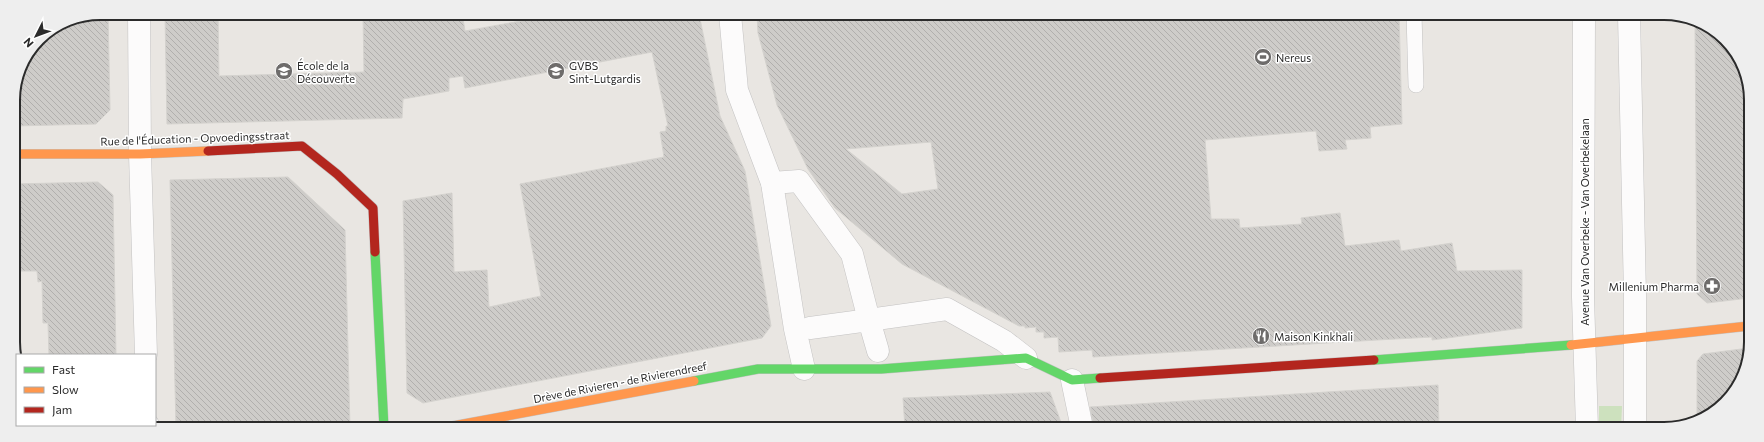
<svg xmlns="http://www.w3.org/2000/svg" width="1764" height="442" viewBox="0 0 1764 442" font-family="Commissioner,sans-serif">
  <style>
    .grass { fill: #cde1be }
    .building { fill: url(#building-back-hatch); stroke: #d4d2ce; fill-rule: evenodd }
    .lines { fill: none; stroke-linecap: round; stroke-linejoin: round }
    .lane-casing { stroke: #c3c2c2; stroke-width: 16 }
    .street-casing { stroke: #c3c2c2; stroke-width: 23 }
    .fast-casing { stroke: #c3c2c2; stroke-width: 10 }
    .slow-casing { stroke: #c3c2c2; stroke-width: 10 }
    .jam-casing { stroke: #c3c2c2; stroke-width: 10 }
    .lane { stroke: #fcfbfb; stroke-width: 15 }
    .street { stroke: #fcfbfb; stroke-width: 22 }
    .fast { stroke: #63d668; stroke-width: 9 }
    .slow { stroke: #ff974d; stroke-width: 9 }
    .jam { stroke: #b3261e; stroke-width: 9 }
    .labels { text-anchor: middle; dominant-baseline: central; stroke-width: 3; stroke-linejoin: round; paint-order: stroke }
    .poi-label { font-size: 11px; fill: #2b2b2b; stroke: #fff; text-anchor: start }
    .street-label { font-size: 11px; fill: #2b2b2b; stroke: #fff }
    .rim { fill: none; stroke: #2b2b2b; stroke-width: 2 }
  </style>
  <defs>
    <pattern id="building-back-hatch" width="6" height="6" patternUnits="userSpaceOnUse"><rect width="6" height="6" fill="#ceccc9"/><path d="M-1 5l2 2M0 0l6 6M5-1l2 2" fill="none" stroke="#b1afad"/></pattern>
  </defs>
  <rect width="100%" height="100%" fill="#e9e6e2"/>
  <!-- grass -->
  <path class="grass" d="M 1599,406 L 1622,406 L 1621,429 L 1599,429 Z"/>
  <!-- building -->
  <g class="building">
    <path d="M 100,13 L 108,13 L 110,110 L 96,124 L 13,126 L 13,95 L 22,62 L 39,38 L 67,20 Z"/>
    <path d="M 165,13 L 218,13 L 219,76 L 364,72 L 363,13 L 462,13 L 465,31 L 560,14 L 699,14 L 720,116 L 745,171 L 771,326 L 762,338 L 423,403 L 407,393 L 403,201 L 452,193 L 454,272 L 487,270 L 489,307 L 541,296 L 520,184 L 664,157 L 660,132 L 666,131 L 666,126 L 668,126 L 652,52 L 465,88 L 463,76 L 449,78 L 449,91 L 403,99 L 402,118 L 167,124 Z"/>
    <path d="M 757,14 L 1122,14 L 1122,19 L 1187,16 L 1187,14 L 1399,14 L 1402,124 L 1370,127 L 1371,138 L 1345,140 L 1347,149 L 1319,151 L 1316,131 L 1205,140 L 1211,219 L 1239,219 L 1240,228 L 1302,224 L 1301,218 L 1340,213 L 1345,246 L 1399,240 L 1401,251 L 1452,243 L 1457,271 L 1522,270 L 1522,328 L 1432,340 L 1432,337 L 1377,340 L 1093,357 L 1092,350 L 1059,352 L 1058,337 L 1044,338 L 1044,332 L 1036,332 L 1036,327 L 1025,328 L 1025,326 L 1019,326 L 902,264 L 835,208 L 808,169 L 777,105 L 758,33 ZM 931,142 L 938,189 L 902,194 L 846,149 Z"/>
    <path d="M 1695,22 L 1726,39 L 1749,84 L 1749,298 L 1707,303 L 1697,294 Z"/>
    <path d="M 288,177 L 345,230 L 350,428 L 176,427 L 170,180 Z"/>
    <path d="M 98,182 L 113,195 L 116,355 L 49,355 L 48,323 L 43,323 L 42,281 L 38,282 L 37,271 L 14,271 L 14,184 Z"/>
    <path d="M 1749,348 L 1749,359 L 1722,405 L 1719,408 L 1697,417 L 1697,361 L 1703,354 Z"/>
    <path d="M 1438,385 L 1439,429 L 1094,428 L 1090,407 Z"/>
    <path d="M 1050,392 L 1063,428 L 905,428 L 903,398 Z"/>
  </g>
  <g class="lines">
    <defs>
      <path id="lane" d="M 1414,14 L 1416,85"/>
      <g id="street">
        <path d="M 139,13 L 140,154 L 146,355"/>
        <path d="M 730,14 L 737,90 L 772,183 L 795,329 L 804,369"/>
        <path d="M 1584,15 L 1583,297 L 1587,429"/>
        <path d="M 1629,15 L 1635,296 L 1635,429"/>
        <path d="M 772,183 L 799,181 L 852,254 L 869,320 L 947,309 L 1004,341 L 1026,358"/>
        <path d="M 810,328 L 869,320 L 878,351"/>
        <path d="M 1072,380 L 1082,428"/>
        <path d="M 148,425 L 148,427"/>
      </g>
      <g id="fast">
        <path d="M 375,252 L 384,428"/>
        <path d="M 1374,360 L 1571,345"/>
        <path d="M 694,381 L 758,369 L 881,369 L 1026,358 L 1072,380 L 1100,378"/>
      </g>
      <g id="slow">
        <path d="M 14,154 L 140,154 L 208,151"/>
        <path d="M 1571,345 L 1749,326"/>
        <path d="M 442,428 L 694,381"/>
      </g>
      <g id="jam">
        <path d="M 208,151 L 302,146 L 337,174 L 373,208 L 375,252"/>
        <path d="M 1100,378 L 1374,360"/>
      </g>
    </defs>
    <!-- lane casing -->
    <use href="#lane" class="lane-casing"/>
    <!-- street casing -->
    <use href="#street" class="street-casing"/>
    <!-- fast casing -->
    <use href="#fast" class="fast-casing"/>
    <!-- slow casing -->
    <use href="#slow" class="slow-casing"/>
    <!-- jam casing -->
    <use href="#jam" class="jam-casing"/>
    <!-- lane -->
    <use href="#lane" class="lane"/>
    <!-- street -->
    <use href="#street" class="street"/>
    <!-- fast -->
    <use href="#fast" class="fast"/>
    <!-- slow -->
    <use href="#slow" class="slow"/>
    <!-- jam -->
    <use href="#jam" class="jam"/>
  </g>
  <!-- icons -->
  <defs>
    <symbol id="stadium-disc" viewBox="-11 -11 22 22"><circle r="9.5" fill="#6e6c6b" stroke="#fff"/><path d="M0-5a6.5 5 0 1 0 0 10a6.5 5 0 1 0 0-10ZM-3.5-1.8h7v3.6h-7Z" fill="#fff"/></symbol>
    <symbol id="school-disc" viewBox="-11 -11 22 22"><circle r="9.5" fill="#6e6c6b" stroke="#fff"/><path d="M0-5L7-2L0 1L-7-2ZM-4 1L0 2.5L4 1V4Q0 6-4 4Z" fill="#fff"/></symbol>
    <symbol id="pharmacy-disc" viewBox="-11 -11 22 22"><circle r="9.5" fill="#6e6c6b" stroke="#fff"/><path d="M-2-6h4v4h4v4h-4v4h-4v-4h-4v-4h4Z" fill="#fff"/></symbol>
    <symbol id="restaurant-disc" viewBox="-11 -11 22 22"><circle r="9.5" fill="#6e6c6b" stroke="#fff"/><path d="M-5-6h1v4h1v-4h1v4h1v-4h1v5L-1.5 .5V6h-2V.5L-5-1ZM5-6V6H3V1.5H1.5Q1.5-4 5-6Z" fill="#fff"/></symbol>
  </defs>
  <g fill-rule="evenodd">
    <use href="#stadium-disc" x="1253" y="47" width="20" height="20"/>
    <use href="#school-disc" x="274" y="61" width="20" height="20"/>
    <use href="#school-disc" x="546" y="61" width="20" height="20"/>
    <use href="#pharmacy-disc" x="1702" y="276" width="20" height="20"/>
    <use href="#restaurant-disc" x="1251" y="326" width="20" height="20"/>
  </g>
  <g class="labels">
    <!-- poi labels -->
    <g class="poi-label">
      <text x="1276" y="57">Nereus</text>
      <text x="297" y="65">École de la<tspan x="297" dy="13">Découverte</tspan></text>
      <text x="569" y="65">GVBS<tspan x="569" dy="13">Sint-Lutgardis</tspan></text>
      <text x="1699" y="286" text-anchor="end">Millenium Pharma</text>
      <text x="1274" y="336">Maison Kinkhali</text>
    </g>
    <!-- street labels -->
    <g class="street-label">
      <text transform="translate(195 138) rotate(-2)">Rue de l'Éducation - Opvoedingsstraat</text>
      <text transform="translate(1584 222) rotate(-90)">Avenue Van Overbeke - Van Overbekelaan</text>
      <text transform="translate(620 382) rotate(-11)">Drève de Rivieren - de Rivierendreef</text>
    </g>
  </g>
  <!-- crop -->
  <path d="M0 0H1764V442H0ZM100 20H1664A80 80 0 0 1 1744 100V342A80 80 0 0 1 1664 422H100A80 80 0 0 1 20 342V100A80 80 0 0 1 100 20Z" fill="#eee" fill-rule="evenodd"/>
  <path class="rim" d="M100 20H1664A80 80 0 0 1 1744 100V342A80 80 0 0 1 1664 422H100A80 80 0 0 1 20 342V100A80 80 0 0 1 100 20Z"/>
  <!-- legend -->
  <rect x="16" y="354" width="140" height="72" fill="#ffffff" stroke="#aaaaaa"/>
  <rect x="24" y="367" width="20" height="6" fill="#63d668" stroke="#aaaaaa"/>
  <text x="52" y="374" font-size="12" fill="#2b2b2b">Fast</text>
  <rect x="24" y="387" width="20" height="6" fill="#ff974d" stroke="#aaaaaa"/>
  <text x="52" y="394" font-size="12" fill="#2b2b2b">Slow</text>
  <rect x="24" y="407" width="20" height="6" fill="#b3261e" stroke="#aaaaaa"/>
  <text x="52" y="414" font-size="12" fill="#2b2b2b">Jam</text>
  <!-- north arrow -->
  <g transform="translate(36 36) rotate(228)" stroke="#ffffff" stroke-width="3" paint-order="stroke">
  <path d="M0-3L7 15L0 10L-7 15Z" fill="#2b2b2b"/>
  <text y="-6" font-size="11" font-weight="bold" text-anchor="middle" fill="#2b2b2b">N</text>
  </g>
</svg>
